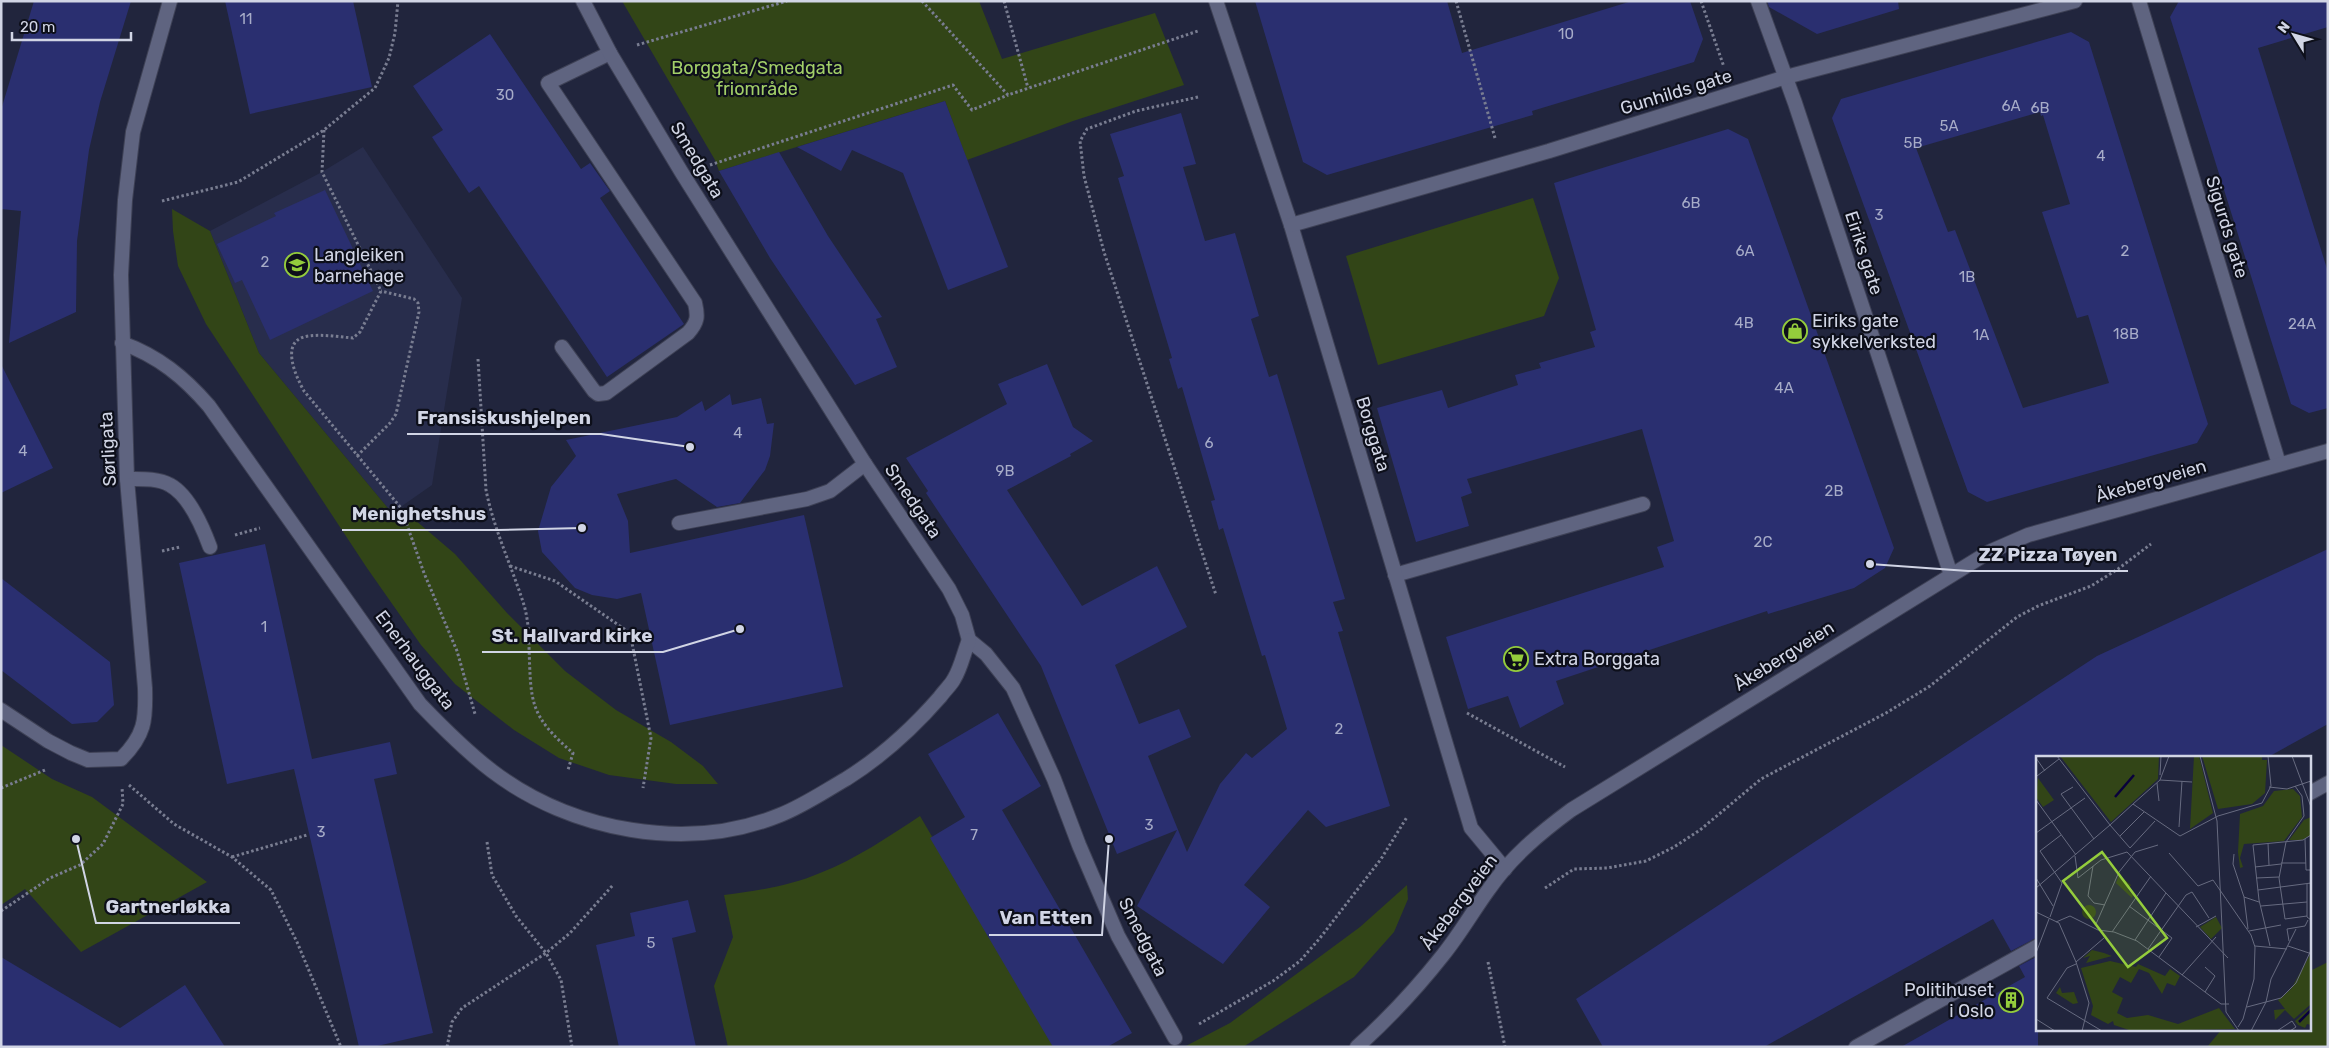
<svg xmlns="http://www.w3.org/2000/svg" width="2329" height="1048" viewBox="0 0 2329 1048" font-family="Rubik,sans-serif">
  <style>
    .built { fill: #282d4c }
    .green { fill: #324517 }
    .building { fill: #2a2f70; fill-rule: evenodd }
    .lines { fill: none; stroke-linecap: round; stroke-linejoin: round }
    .service-casing { stroke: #3e4155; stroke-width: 16 }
    .minor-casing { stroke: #3e4155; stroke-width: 16 }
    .tertiary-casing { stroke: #3e4155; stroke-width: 16 }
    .path { stroke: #797d91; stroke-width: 3; stroke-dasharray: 2.5 2.5; stroke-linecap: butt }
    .service { stroke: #5f6480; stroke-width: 14 }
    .minor { stroke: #5f6480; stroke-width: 14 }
    .tertiary { stroke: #5f6480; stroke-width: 14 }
    .labels { text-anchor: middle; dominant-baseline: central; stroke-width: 4.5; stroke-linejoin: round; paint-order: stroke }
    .number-label { font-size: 15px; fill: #a7acc8 }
    .park-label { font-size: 18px; fill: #a2cf68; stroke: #0d0f1a }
    .street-label { font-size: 18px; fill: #d1d5e5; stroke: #0d0f1a }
    .poi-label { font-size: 18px; fill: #d1d5e5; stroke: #0d0f1a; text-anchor: start }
    .inset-river { fill: none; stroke: #09003c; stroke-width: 2.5 }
    .inset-road { fill: none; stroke: #676b80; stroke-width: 1 }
    .view { fill: #94cc3c; fill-opacity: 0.15; stroke: #94cc3c; stroke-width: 2.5 }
    .inset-edge { fill: none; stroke: #d1d5e5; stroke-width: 2.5 }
    .leader { fill: none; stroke: #d1d5e5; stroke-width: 2 }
    .callout-dot { fill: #d1d5e5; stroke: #0d0f1a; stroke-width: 2 }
    .callout-label { font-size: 19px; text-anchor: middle; font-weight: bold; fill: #d1d5e5; stroke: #0d0f1a; stroke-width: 4.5; stroke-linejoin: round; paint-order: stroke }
  </style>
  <rect width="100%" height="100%" fill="#21253d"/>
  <!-- built -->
  <path class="built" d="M 363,147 L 462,298 L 432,485 L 392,513 L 259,353 L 210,231 L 322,172 Z"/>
  <!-- green -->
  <g class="green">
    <path d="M 622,1 L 979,1 L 1002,59 L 1155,13 L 1184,85 L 1073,121 L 967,160 L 945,101 L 719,171 L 715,160 Z"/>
    <path d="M 1533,198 L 1559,278 L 1544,316 L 1378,365 L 1346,256 Z"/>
    <path d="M 172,209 L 210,231 L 259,353 L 392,513 L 401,508 L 455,554 L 507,613 L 565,671 L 616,710 L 671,742 L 703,766 L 718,784 L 676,784 L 609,775 L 559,758 L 514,730 L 455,684 L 421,645 L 367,568 L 206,324 L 178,266 L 173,231 Z"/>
    <path d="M 1,745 L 52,779 L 92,797 L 207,882 L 81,952 L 25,889 L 1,905 Z"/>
    <path d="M 920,816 L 1055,1047 L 728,1047 L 714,986 L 733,937 L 724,895 C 756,891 790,886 820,873 C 856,859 888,837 920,816 Z"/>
    <path d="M 1407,885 L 1408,899 L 1394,932 L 1354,977 L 1243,1047 L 1184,1047 L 1230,1023 L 1360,927 Z"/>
    <path d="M 2328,962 L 2328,1047 L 2207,1047 L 2222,1029 L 2310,1029 L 2310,971 Z"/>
  </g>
  <!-- building -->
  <g class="building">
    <path d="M 34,1 L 131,1 L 100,102 L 89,150 L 77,241 L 76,312 L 9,343 L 21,211 L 1,209 L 1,110 Z"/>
    <path d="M 225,1 L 353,1 L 372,87 L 250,114 Z"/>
    <path d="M 1255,1 L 1447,1 L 1462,53 L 1632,1 L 1690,1 L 1703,39 L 1694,62 L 1532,111 L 1533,115 L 1327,175 L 1303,162 Z"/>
    <path d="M 1767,1 L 1898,1 L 1899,9 L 1817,34 L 1769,7 Z"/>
    <path d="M 2179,1 L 2328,1 L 2328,27 L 2258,48 L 2328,272 L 2328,408 L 2309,413 L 2291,404 L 2170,17 Z"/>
    <path d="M 2071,32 L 2089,42 L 2208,424 L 2197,443 L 1987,502 L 1968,492 L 1832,118 L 1841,99 ZM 2040,112 L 2041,116 L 2043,115 L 2070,204 L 2042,212 L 2077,318 L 2088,315 L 2109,383 L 2023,408 L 1955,230 L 1948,232 L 1916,148 Z"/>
    <path d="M 490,34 L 581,169 L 590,163 L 607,187 L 610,191 L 600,198 L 684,324 L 607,377 L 479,186 L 469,193 L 432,137 L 443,130 L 413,86 Z"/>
    <path d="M 945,101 L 1008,267 L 948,290 L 903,173 L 852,150 L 841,171 L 797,147 Z"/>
    <path d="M 1181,113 L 1196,164 L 1183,167 L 1205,241 L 1235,233 L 1259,316 L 1251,319 L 1269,377 L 1277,374 L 1345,599 L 1333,602 L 1343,631 L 1338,632 L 1390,806 L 1326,827 L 1308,810 L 1244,885 L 1270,907 L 1223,964 L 1137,906 L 1177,830 L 1117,854 L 1041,666 L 926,493 L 928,491 L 906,458 L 1007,404 L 998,384 L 1047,364 L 1073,427 L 1093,441 L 1070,454 L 1071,456 L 1007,490 L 1082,606 L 1157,566 L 1187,627 L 1115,665 L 1139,724 L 1179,709 L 1191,737 L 1148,756 L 1187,852 L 1220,784 L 1246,753 L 1252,758 L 1287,729 L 1265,655 L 1262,656 L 1223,528 L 1219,530 L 1211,501 L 1215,500 L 1182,387 L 1178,389 L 1169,359 L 1172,358 L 1118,178 L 1124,176 L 1110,134 Z"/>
    <path d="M 1728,129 L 1748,139 L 1894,548 L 1885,568 L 1854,588 L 1768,614 L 1767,611 L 1556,681 L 1564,704 L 1520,728 L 1508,696 L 1468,709 L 1446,637 L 1664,567 L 1657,547 L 1674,541 L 1642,429 L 1467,479 L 1472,493 L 1461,497 L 1469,526 L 1416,542 L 1377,408 L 1442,390 L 1448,408 L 1518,385 L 1515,375 L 1541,368 L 1539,363 L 1595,347 L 1590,332 L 1596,330 L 1554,183 Z"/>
    <path d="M 779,152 L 828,236 L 882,317 L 876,319 L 897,367 L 855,385 L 770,258 L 719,171 Z"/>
    <path d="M 325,190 L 373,291 L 270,340 L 242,280 L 235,283 L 217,244 L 276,216 L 274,213 Z"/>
    <path d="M 1,364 L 53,468 L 1,493 Z"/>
    <path d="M 730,394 L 732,405 L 761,398 L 767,424 L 774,423 L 770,456 L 765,470 L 740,503 L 717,507 L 676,479 L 617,494 L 628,521 L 630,553 L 804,515 L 843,687 L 670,725 L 641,593 L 617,599 L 592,595 L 575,588 L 542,552 L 538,531 L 551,487 L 576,456 L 566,440 L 677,417 L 702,401 L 705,411 Z"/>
    <path d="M 265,544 L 312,759 L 390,742 L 397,774 L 374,779 L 433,1033 L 373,1047 L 359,1047 L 294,769 L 227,784 L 179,563 Z"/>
    <path d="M 2328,549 L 2328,724 L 2268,757 L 2038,757 L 2038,937 L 2011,951 L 1993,919 L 1764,1047 L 1603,1047 L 1576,999 L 2097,656 Z"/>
    <path d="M 1,578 L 110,662 L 114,705 L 97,722 L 72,724 L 1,670 Z"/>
    <path d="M 998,713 L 1041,786 L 1002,810 L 1132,1033 L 1107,1047 L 1053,1047 L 930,838 L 965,817 L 928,754 Z"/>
    <path d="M 688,900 L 696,932 L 672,938 L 696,1047 L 619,1047 L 596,945 L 635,936 L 630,913 Z"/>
    <path d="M 2038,956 L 2038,1047 L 1901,1047 L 2025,977 L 2019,966 Z"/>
    <path d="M 1,957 L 120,1028 L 185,985 L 225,1047 L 1,1047 Z"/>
  </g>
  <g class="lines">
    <defs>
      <g id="service">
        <path d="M 562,347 L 594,391 L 598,394 L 606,393 L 688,333 C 698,322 698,316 695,303 L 548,83 L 610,53"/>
        <path d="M 127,479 C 141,479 158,478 170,485 C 190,496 203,528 210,547"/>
        <path d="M 679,523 L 807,499 L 830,491 L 865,464"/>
        <path d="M 1395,575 L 1643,504"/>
        <path d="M 2310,793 L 2328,783"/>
        <path d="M 1856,1047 L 2038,946"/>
      </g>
      <g id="minor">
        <path d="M 583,1 L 610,53 L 682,173 L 865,464 L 949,589 L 962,615 L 969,640 L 986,654 L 1013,688 L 1054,779 L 1079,845 L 1118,936 L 1175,1038"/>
        <path d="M 1216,1 L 1291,225 L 1471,828 L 1505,869"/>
        <path d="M 1758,1 L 1795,103 L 1951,575"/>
        <path d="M 2139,1 L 2279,464"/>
        <path d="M 1291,225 L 1549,151 L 1786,77 L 2075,1"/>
        <path d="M 122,343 C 158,356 184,377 209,406 L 420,704 C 443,728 466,751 492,771 C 571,831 687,853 780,815 C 803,806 825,791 846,779 C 881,757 913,728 940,697 C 944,691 951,685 954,679 C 961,668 964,652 969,640"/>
        <path d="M 1,710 L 48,741 L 71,753 L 88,760 L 121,759 C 145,735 146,720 145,688 L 127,479 L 121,275 L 125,200 L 133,132 L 170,1"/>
      </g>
      <path id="tertiary" d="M 1357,1047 C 1388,1019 1417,988 1443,955 C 1460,934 1473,911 1489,889 C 1511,857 1540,833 1571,810 L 1989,552 L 2028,535 L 2328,451"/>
    </defs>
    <!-- service casing -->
    <use href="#service" class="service-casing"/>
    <!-- minor casing -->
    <use href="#minor" class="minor-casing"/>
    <!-- tertiary casing -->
    <use href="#tertiary" class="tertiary-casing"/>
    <!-- path -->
    <g class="path">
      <path d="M 922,1 L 1008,95 L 1198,31"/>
      <path d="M 1004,1 L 1028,88"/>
      <path d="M 1456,1 L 1495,138"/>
      <path d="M 1701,1 L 1724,67"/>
      <path d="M 637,45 L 787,1"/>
      <path d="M 1198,97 L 1136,111 L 1087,129 L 1080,141 L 1084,176 L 1104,252 L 1216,595"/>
      <path d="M 324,130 L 322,172 L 381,291 L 360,332 L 353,338 C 339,337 323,334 309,336 C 279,339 295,375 304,391 L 401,508 L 424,573 L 457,651 L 475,714"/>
      <path d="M 710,165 L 953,85 L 972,110 L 1008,95"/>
      <path d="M 162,201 L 238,182 L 324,130 L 375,88 L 389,58 L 395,33 L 398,1"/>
      <path d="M 478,359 L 486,490 C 494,530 512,567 524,605 C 528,619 529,633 529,647 C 531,703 529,715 573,753 L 568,770"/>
      <path d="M 357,456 L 390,423 L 396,414 L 419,312 L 418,303 L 414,299 L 381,291"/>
      <path d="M 235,535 L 260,528"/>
      <path d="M 162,551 L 180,547"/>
      <path d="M 510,566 L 555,581 L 630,633 L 651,738 L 643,788"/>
      <path d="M 1467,713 L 1565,767"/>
      <path d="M 129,785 L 174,824 L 232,857 L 271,890 L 297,942 L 341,1047"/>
      <path d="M 1,788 L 45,770"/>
      <path d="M 487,842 L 492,875 L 516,916 L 546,953 L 561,980 L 572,1047"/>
      <path d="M 232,857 L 307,835"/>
      <path d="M 1545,888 L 1574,869 L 1607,868 L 1646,861 L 1674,847 L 1700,830 L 1761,779 L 1886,713 L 1930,686 L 2017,617 L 2038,606 L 2091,586 L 2118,569 L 2151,544"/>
      <path d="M 1,911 L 50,878 L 80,865 L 103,844 L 123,804 L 122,787"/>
      <path d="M 1488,962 L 1505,1047"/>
      <path d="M 1199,1024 L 1273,981 L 1300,961 L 1320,938 L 1381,859 L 1407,817"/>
      <path d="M 447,1047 L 452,1022 L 462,1008 L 546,953 L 570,933 L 613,885"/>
    </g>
    <!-- service -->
    <use href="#service" class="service"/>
    <!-- minor -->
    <use href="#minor" class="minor"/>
    <!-- tertiary -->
    <use href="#tertiary" class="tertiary"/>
  </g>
  <!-- icons -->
  <defs>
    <symbol id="school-ring" viewBox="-11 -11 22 22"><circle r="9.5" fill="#0d0f1a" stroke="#94cc3c" stroke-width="1.5"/><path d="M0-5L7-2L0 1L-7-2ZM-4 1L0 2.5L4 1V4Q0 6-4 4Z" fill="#94cc3c"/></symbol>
    <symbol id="shop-ring" viewBox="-11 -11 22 22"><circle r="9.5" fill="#0d0f1a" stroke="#94cc3c" stroke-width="1.5"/><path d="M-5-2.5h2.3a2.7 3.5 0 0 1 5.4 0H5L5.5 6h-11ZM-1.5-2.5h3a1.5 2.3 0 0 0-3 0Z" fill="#94cc3c"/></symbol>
    <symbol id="supermarket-ring" viewBox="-11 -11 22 22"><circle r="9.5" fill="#0d0f1a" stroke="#94cc3c" stroke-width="1.5"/><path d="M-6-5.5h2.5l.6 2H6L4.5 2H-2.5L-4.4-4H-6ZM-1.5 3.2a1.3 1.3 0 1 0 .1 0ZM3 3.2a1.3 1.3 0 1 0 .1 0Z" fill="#94cc3c"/></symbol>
    <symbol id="building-ring" viewBox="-11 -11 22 22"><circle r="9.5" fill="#0d0f1a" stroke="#94cc3c" stroke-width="1.5"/><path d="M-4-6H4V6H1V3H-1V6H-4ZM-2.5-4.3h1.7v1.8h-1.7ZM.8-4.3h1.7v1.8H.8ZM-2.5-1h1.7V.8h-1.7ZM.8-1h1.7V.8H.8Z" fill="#94cc3c"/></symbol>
  </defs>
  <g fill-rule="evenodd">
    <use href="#school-ring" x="283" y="251" width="28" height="28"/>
    <use href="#shop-ring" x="1781" y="317" width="28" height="28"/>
    <use href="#supermarket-ring" x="1502" y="645" width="28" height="28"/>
    <use href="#building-ring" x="1997" y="986" width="28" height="28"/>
  </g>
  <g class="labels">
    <!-- number labels -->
    <g class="number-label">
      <text x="246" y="19">11</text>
      <text x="1566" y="34">10</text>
      <text x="505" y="95">30</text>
      <text x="2011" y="106">6A</text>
      <text x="2040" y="108">6B</text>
      <text x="1949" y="126">5A</text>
      <text x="1913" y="143">5B</text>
      <text x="2101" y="156">4</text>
      <text x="1691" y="203">6B</text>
      <text x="1879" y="215">3</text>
      <text x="1745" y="251">6A</text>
      <text x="2125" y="251">2</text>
      <text x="265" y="262">2</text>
      <text x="1967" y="277">1B</text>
      <text x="1744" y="323">4B</text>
      <text x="2302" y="324">24A</text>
      <text x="2126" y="334">18B</text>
      <text x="1981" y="335">1A</text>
      <text x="1784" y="388">4A</text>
      <text x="738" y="433">4</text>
      <text x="1209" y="443">6</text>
      <text x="23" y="451">4</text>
      <text x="1005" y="471">9B</text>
      <text x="1834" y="491">2B</text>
      <text x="1763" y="542">2C</text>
      <text x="264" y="627">1</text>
      <text x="1339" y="729">2</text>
      <text x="1149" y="825">3</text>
      <text x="321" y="832">3</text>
      <text x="974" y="835">7</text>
      <text x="651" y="943">5</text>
    </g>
    <!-- park labels -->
    <g class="park-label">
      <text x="757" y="68">Borggata/Smedgata<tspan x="757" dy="21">friområde</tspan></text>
    </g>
    <!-- street labels -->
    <g class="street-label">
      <text transform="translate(1676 92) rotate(-17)">Gunhilds gate</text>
      <text transform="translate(697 160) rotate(59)">Smedgata</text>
      <text transform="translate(2227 227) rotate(73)">Sigurds gate</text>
      <text transform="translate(1864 253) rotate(72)">Eiriks gate</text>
      <text transform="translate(1373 434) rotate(73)">Borggata</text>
      <text transform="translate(108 449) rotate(-93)">Sørligata</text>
      <text transform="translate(2151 481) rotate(-16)">Åkebergveien</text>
      <text transform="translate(913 501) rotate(56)">Smedgata</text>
      <text transform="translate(1784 656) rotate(-32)">Åkebergveien</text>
      <text transform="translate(415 660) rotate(53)">Enerhauggata</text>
      <text transform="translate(1459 902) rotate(-53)">Åkebergveien</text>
      <text transform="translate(1143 937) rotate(63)">Smedgata</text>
    </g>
    <!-- poi labels -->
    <g class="poi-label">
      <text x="314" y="255">Langleiken<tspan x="314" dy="21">barnehage</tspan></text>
      <text x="1812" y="321">Eiriks gate<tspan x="1812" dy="21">sykkelverksted</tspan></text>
      <text x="1534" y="659">Extra Borggata</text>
      <text x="1994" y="990" text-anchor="end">Politihuset<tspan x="1994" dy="21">i Oslo</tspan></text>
    </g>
  </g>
  <!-- overview -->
  <g transform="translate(2036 756)">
    <rect width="275" height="275" fill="#21253d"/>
    <path d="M 24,0 L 123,0 L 122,23 L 75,66 ZM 158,0 L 163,0 L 177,57 L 154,73 ZM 166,0 L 226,0 L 226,4 L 231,4 L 229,37 L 216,48 L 182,53 ZM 2,22 L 18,44 L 7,51 L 0,41 ZM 257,33 L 264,40 L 266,61 L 248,85 L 208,88 L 204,102 L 207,111 L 204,112 L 202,96 L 204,58 L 227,50 L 238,35 ZM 275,61 L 275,79 L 266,84 L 253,84 L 268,64 ZM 83,119 L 95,129 L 92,134 L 97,139 L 96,142 L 80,127 ZM46 156a7 7 0 1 1 14 0a7 7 0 1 1-14 0ZM 180,161 L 186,172 L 175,183 L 164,171 ZM 56,194 L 68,197 L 76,200 L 50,207 L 54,200 L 47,202 ZM 275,197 L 275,248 L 258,263 L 249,254 L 239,264 L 238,254 L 249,253 L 242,244 L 255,233 ZM 74,205 L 100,211 L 102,208 L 129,220 L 134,213 L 144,220 L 139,230 L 131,227 L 126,238 L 113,217 L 103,213 L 95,227 L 84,221 L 76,236 L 87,242 L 81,257 L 91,262 L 112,259 L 142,268 L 183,252 L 199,273 L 96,275 L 78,269 L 77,265 L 72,268 L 55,259 L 57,250 L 45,212 ZM 24,231 L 26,237 L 38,236 L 42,247 L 37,248 L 23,239 L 20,237 ZM 275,251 L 275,269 L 271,268 L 269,272 L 262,269 L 259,265 Z" fill="#324517"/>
    <path class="inset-river" d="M 79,41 L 98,19M 263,266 L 275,254"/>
    <path class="inset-road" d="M 21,0 L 74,69 L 97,48 L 144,80 L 182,60 L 226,47 L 235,30 L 232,0M 164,0 L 181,65 L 190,256 L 203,275M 256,0 L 275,51M 0,2 L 9,15M 124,19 L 125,0M 1,20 L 23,3M 124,24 L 156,26M 121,27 L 123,45M 259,30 L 266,40 L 268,60 L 250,86 L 243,122 L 249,163 L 271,160M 37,31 L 25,38 L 58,83M 233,31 L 251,33 L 275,25M 0,44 L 40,99M 97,48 L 124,24 L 133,0M 74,69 L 94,92 L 119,65M 143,71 L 146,25M 0,77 L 49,42M 84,80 L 108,56M 269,83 L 270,114 L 275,114M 232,87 L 233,109M 133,97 L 162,130 L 177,124 L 215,179 L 219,191 L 218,223 L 207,263 L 202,271M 198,98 L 197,108 L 208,141 L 212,173M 39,100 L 42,122 L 65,104 L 91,96 L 192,202M 245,107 L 270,107M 57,110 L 52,140 L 58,147 L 69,149M 219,111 L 245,108M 0,122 L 17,150M 220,122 L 243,121M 271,128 L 271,161 L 275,164M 0,132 L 74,69M 222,134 L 275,127M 208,141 L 223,146M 93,150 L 136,182 L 123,201M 225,150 L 271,146M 0,156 L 23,167 L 40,206 L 53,247 L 46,275M 14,161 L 26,127 L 4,95 L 25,79M 20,166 L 34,160 L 62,174 L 78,176 L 101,185 L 185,248 L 193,248M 60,168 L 83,116 L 99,96 L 122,89M 160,171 L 180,160M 213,175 L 245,169M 76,176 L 115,120M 99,184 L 130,137M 253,185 L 251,173 L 269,170 L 272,164M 219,190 L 251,193M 234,190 L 223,144 L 217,89 L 267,84 L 275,79M 252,190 L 273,197M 112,193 L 150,139 L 156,136 L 173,162M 0,197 L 13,163M 40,206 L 68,182M 169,211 L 179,220 L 169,236M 146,219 L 180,181M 11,242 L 66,275M 11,242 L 31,212 L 40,208M 211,251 L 245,242 L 260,227 L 275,194M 0,263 L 19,275M 215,275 L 230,246 L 235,223 L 260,173M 241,275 L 256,265 L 260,271 L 254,275"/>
    <path class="view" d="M 66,96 L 131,182 L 92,211 L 27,125 Z"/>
    <rect width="275" height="275" class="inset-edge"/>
  </g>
  <!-- callouts -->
  <path class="leader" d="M690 447L601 434H407M582 528L497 530H342M1870 564L1968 571H2128M740 629L663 652H482M76 839L96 923H240M1109 839L1102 935H989"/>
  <g class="callout-dot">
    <circle cx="690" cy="447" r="5"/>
    <circle cx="582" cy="528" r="5"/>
    <circle cx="1870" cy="564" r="5"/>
    <circle cx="740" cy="629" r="5"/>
    <circle cx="76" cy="839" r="5"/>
    <circle cx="1109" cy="839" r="5"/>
  </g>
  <g class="callout-label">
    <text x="504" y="424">Fransiskushjelpen</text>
    <text x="419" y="520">Menighetshus</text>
    <text x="2048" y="561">ZZ Pizza Tøyen</text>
    <text x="572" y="642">St. Hallvard kirke</text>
    <text x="168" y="913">Gartnerløkka</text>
    <text x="1046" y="924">Van Etten</text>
  </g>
  <!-- border -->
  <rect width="2329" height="1048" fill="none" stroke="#d1d5e5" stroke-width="5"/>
  <!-- north arrow -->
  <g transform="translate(2294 35) rotate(307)" stroke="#0d0f1a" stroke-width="4" paint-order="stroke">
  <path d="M0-4L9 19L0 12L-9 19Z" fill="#d1d5e5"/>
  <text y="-8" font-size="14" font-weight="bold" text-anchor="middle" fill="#d1d5e5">N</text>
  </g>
  <!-- scale -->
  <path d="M12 32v8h119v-8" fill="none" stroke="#d1d5e5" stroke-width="2.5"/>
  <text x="20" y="32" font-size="15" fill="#d1d5e5" stroke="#0d0f1a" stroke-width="4" paint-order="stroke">20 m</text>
</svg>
